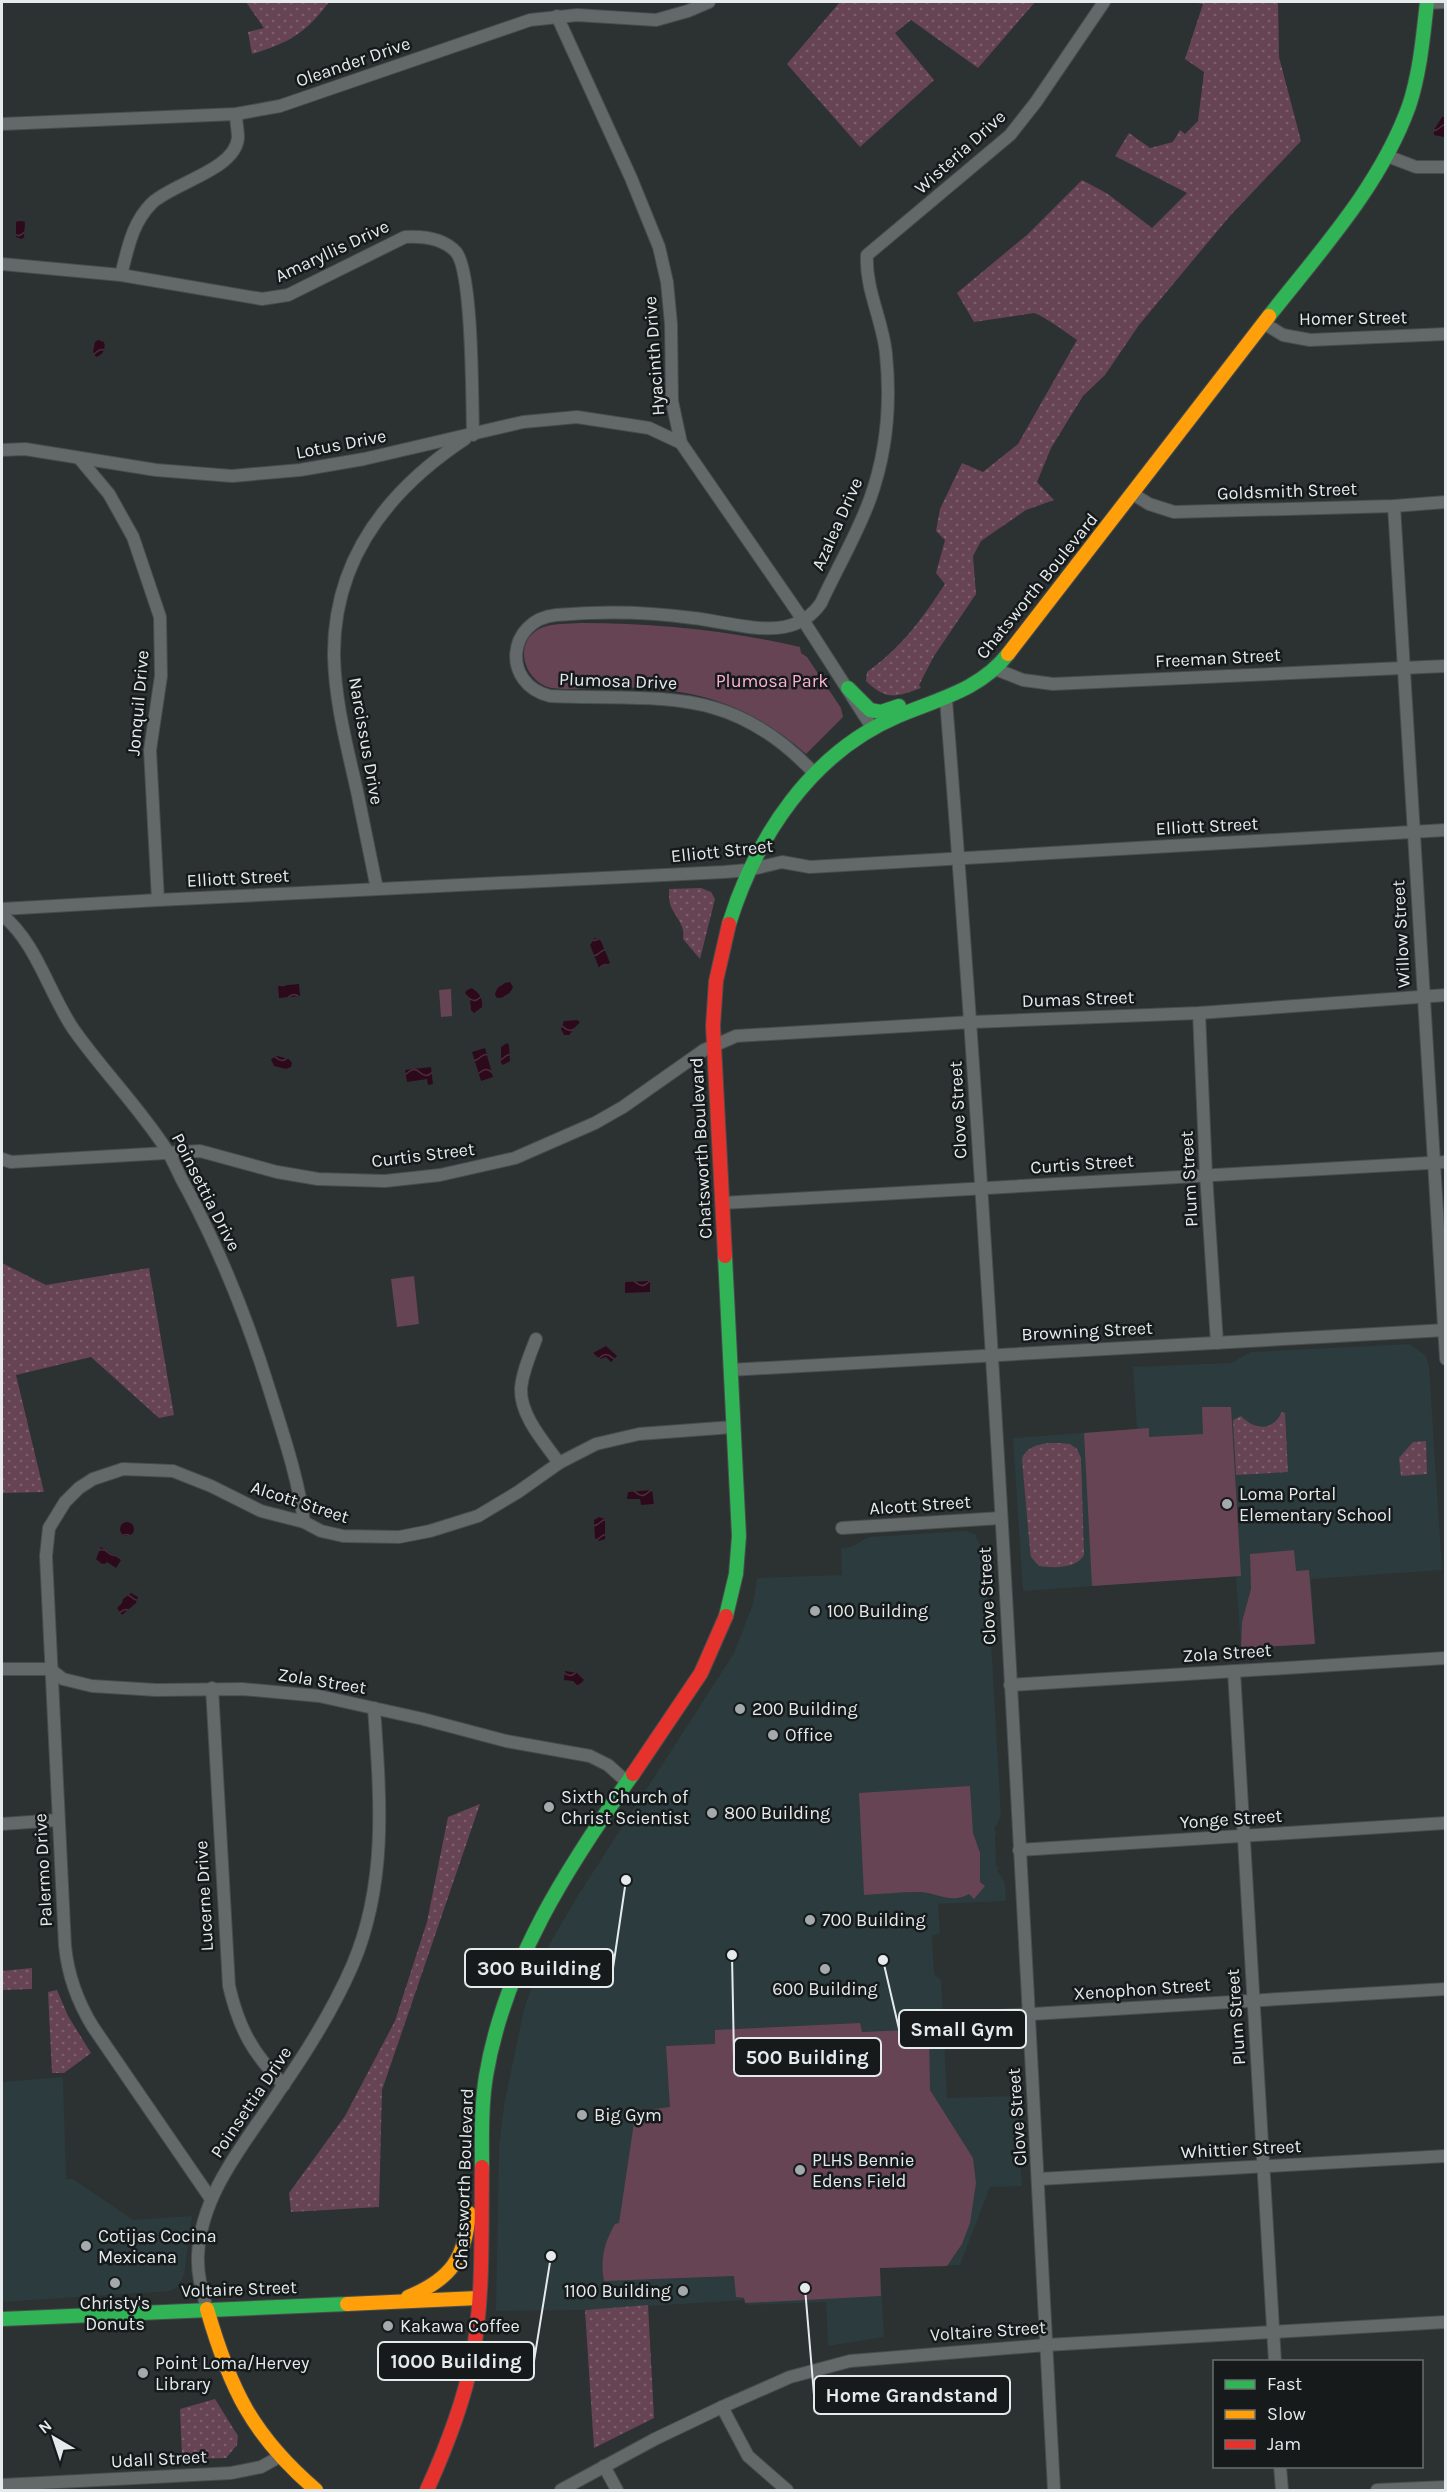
<svg xmlns="http://www.w3.org/2000/svg" width="1447" height="2492" viewBox="0 0 1447 2492" font-family="Karla,sans-serif">
  <style>
    .built { fill: #2b3b3e }
    .grass { fill: url(#grass-dots) }
    .green { fill: #674454 }
    .water { fill: url(#water-waves) }
    .lines { fill: none; stroke-linecap: round; stroke-linejoin: round }
    .street-casing { stroke: #474c4c; stroke-width: 14 }
    .fast-casing { stroke: #474c4c; stroke-width: 16 }
    .slow-casing { stroke: #474c4c; stroke-width: 16 }
    .jam-casing { stroke: #474c4c; stroke-width: 16 }
    .street { stroke: #636868; stroke-width: 12 }
    .fast { stroke: #30b455; stroke-width: 14 }
    .slow { stroke: #ff9f0a; stroke-width: 14 }
    .jam { stroke: #e5322d; stroke-width: 14 }
    .poi-dot { fill: #a4aaab; stroke: #161a1b; stroke-width: 2 }
    .labels { text-anchor: middle; dominant-baseline: central; stroke-width: 5; stroke-linejoin: round; paint-order: stroke }
    .street-label { font-size: 18px; fill: #e5ebec; stroke: #161a1b }
    .park-label { font-size: 18px; fill: #feb2d3; stroke: #161a1b }
    .poi-label { font-size: 18px; fill: #e5ebec; stroke: #161a1b; text-anchor: start }
    .leader { fill: none; stroke: #e5ebec; stroke-width: 2 }
    .callout-dot { fill: #e5ebec; stroke: #161a1b; stroke-width: 2 }
    .callout { fill: #161a1b; stroke: #e5ebec; stroke-width: 2 }
    .callout-label { font-size: 20px; text-anchor: middle; font-weight: bold; fill: #e5ebec }
  </style>
  <defs>
    <pattern id="grass-dots" width="8" height="8" patternUnits="userSpaceOnUse" patternTransform="scale(1.5)"><rect width="8" height="8" fill="#674454"/><path d="M2 2h.1M6 6h.1" fill="none" stroke="#7d5f6d" stroke-width="1.8" stroke-linecap="round"/></pattern>
    <pattern id="water-waves" width="16" height="10" patternUnits="userSpaceOnUse" patternTransform="scale(1.5)"><rect width="16" height="10" fill="#2c0a1c"/><path d="M0 5q4-4 8 0t8 0" fill="none" stroke="#4a2e3d"/></pattern>
  </defs>
  <rect width="100%" height="100%" fill="#2c3132"/>
  <!-- built -->
  <g class="built">
    <path d="M 1410,1344 L 1426,1356 L 1429,1366 L 1442,1570 L 1311,1579 L 1315,1644 L 1241,1648 L 1236,1576 L 1023,1591 L 1013,1438 L 1137,1429 L 1133,1367 L 1231,1363 L 1251,1352 Z"/>
    <path d="M 965,1531 L 977,1535 L 976,1538 L 986,1552 L 1001,1816 L 994,1830 L 997,1833 L 995,1835 L 996,1865 L 999,1868 L 997,1870 L 1005,1883 L 1006,1901 L 938,1904 L 940,1933 L 932,1936 L 934,1974 L 941,1980 L 947,2098 L 1017,2096 L 1022,2186 L 990,2187 L 960,2265 L 880,2268 L 884,2337 L 828,2346 L 826,2302 L 747,2305 L 746,2300 L 584,2310 L 496,2311 L 499,2147 L 504,2105 L 524,2009 L 543,1955 L 579,1894 L 734,1653 L 753,1604 L 757,1578 L 842,1575 L 841,1548 L 851,1547 L 869,1537 Z"/>
    <path d="M 63,2077 L 66,2179 L 73,2179 L 133,2220 L 192,2216 L 184,2275 L 178,2287 L 170,2291 L 2,2302 L 2,2082 Z"/>
  </g>
  <!-- grass -->
  <g class="grass">
    <path d="M 246,2 L 329,2 C 306,33 289,43 252,54 L 248,32 L 264,28 Z"/>
    <path d="M 840,2 L 1035,2 L 978,68 L 911,20 L 895,33 L 934,80 L 860,147 L 787,64 Z"/>
    <path d="M 1193,2 L 1278,2 L 1279,57 L 1301,141 L 1229,217 L 1139,325 L 1105,375 L 1083,396 L 1051,448 L 1037,482 L 1054,500 L 1026,510 L 981,541 L 973,556 L 976,594 L 934,656 L 919,685 L 921,688 C 896,697 887,701 866,681 L 867,672 C 900,649 923,618 945,584 L 936,573 L 945,540 L 936,531 L 940,509 L 962,463 L 983,472 L 1018,444 L 1077,340 C 1067,333 1044,316 1034,313 L 974,322 L 957,293 L 1028,234 L 1082,180 L 1108,194 L 1152,228 L 1187,193 L 1115,156 L 1129,133 L 1150,148 L 1173,142 L 1180,130 L 1185,134 L 1198,121 L 1204,72 L 1185,59 L 1203,4 Z"/>
    <path d="M 701,888 L 711,892 L 715,899 L 700,959 L 683,939 C 686,925 674,916 670,904 C 669,899 669,894 669,889 Z"/>
    <path d="M 2,1263 L 46,1285 L 149,1268 L 174,1415 L 159,1418 L 91,1357 L 16,1375 L 44,1492 L 2,1493 Z"/>
    <path d="M 1282,1412 L 1285,1413 L 1288,1472 L 1236,1475 L 1233,1420 L 1241,1416 C 1255,1430 1272,1432 1282,1412 Z"/>
    <path d="M 1426,1441 L 1427,1474 L 1401,1476 L 1399,1458 L 1413,1442 Z"/>
    <path d="M 1070,1444 L 1077,1449 L 1081,1458 L 1084,1555 C 1076,1569 1054,1568 1039,1566 L 1031,1557 L 1030,1550 L 1022,1459 C 1028,1441 1054,1442 1070,1444 Z"/>
    <path d="M 480,1804 L 382,2090 L 379,2207 L 291,2212 L 289,2193 L 345,2116 L 395,2021 L 427,1922 L 448,1817 Z"/>
    <path d="M 32,1968 L 32,1989 L 2,1990 L 2,1971 Z"/>
    <path d="M 57,1990 L 68,2016 L 91,2053 L 64,2073 L 52,2073 L 48,1992 Z"/>
    <path d="M 648,2305 L 654,2418 L 594,2448 L 585,2310 Z"/>
    <path d="M 215,2399 L 238,2436 L 237,2445 L 226,2458 L 184,2459 L 182,2457 L 180,2409 Z"/>
  </g>
  <!-- green -->
  <g class="green">
    <path d="M 581,623 C 656,623 727,630 800,647 L 801,653 L 807,657 L 841,708 L 843,717 L 806,754 C 745,700 689,687 609,687 C 592,687 559,692 545,686 C 522,675 514,641 541,628 C 552,623 569,624 581,623 Z"/>
    <path d="M 451,989 L 452,1016 L 441,1017 L 439,990 Z"/>
    <path d="M 414,1276 L 419,1324 L 397,1327 L 391,1279 Z"/>
    <path d="M 1202,1407 L 1231,1407 L 1241,1576 L 1092,1586 L 1084,1433 L 1149,1428 L 1149,1437 L 1203,1434 Z"/>
    <path d="M 1294,1550 L 1296,1571 L 1309,1570 L 1315,1644 L 1241,1648 L 1242,1622 L 1251,1589 L 1250,1554 Z"/>
    <path d="M 970,1786 L 973,1833 L 980,1853 L 980,1882 L 985,1886 L 974,1899 L 969,1894 C 949,1905 936,1891 917,1892 C 900,1892 882,1894 864,1895 L 859,1793 Z"/>
    <path d="M 860,2023 L 862,2032 L 929,2029 L 930,2090 L 973,2158 L 976,2183 L 970,2223 L 962,2244 L 947,2266 L 880,2268 L 881,2296 L 745,2303 L 744,2298 L 736,2297 L 734,2276 L 604,2281 C 600,2260 604,2243 615,2224 L 619,2223 L 635,2116 L 652,2117 L 655,2109 L 670,2107 L 666,2046 L 715,2044 L 715,2030 Z"/>
  </g>
  <!-- water -->
  <g class="water">
    <path d="M 1442,117 L 1445,117 L 1444,137 L 1434,135 L 1434,130 Z"/>
    <path d="M 19,220 L 25,222 L 24,237 L 22,239 L 16,237 L 16,222 Z"/>
    <path d="M 98,340 L 104,342 C 106,349 103,355 96,357 L 93,352 L 95,342 Z"/>
    <path d="M 595,938 L 601,941 L 610,963 L 599,968 L 590,945 Z"/>
    <path d="M 510,982 L 513,987 C 510,994 505,998 497,998 L 495,995 C 496,987 502,983 510,982 Z"/>
    <path d="M 299,984 L 300,996 L 279,998 L 278,986 Z"/>
    <path d="M 472,988 C 479,993 483,998 482,1007 L 474,1013 L 471,1010 L 470,999 L 465,993 L 467,990 Z"/>
    <path d="M 577,1020 L 580,1022 L 569,1035 L 564,1035 L 561,1029 L 564,1021 Z"/>
    <path d="M 507,1043 L 509,1045 L 510,1061 L 503,1065 L 501,1063 L 501,1047 Z"/>
    <path d="M 485,1048 L 493,1077 L 481,1081 L 472,1052 Z"/>
    <path d="M 277,1056 L 289,1059 L 292,1063 L 291,1067 L 286,1069 L 274,1066 L 271,1059 Z"/>
    <path d="M 431,1067 L 433,1084 L 428,1085 L 427,1079 L 407,1082 L 405,1070 Z"/>
    <path d="M 650,1281 L 650,1292 L 625,1293 L 625,1282 Z"/>
    <path d="M 606,1346 L 617,1356 L 611,1362 L 606,1357 L 600,1359 L 593,1353 Z"/>
    <path d="M 652,1490 L 654,1504 L 641,1505 L 640,1499 L 627,1499 L 628,1492 Z"/>
    <path d="M 599,1517 L 605,1519 L 605,1539 L 599,1541 L 595,1538 L 594,1520 Z"/>
    <circle cx="127" cy="1529" r="7"/>
    <path d="M 101,1547 L 121,1560 L 116,1568 L 107,1562 L 103,1565 L 96,1559 Z"/>
    <path d="M 131,1593 L 138,1597 L 136,1603 L 122,1615 L 117,1608 L 122,1603 L 123,1599 Z"/>
    <path d="M 565,1671 L 577,1673 L 584,1680 L 578,1686 L 573,1681 L 564,1680 Z"/>
  </g>
  <g class="lines">
    <defs>
      <g id="street">
        <path d="M 1427,3 L 1446,2"/>
        <path d="M 557,16 L 631,178 L 659,247 L 667,282 L 671,324 L 672,401 L 681,443 L 803,620 L 873,729"/>
        <path d="M 2,124 L 236,114 L 280,106 L 530,20 L 577,15 L 656,20 L 688,11 L 709,2"/>
        <path d="M 1387,156 L 1416,167 L 1446,167"/>
        <path d="M 2,264 L 121,275 L 262,299 L 288,295 L 405,237 C 423,236 443,238 456,252 C 473,272 472,402 473,435"/>
        <path d="M 121,275 C 128,248 132,223 152,203 C 173,183 235,170 238,138 C 238,130 236,122 236,114"/>
        <path d="M 1265,324 L 1283,335 L 1310,340 L 1446,334"/>
        <path d="M 2,450 L 25,449 L 156,470 L 232,476 L 300,470 L 364,459 L 523,422 L 577,417 L 649,428 L 681,443"/>
        <path d="M 79,458 L 109,494 L 133,537 L 160,617 L 161,676 L 150,750 L 158,900"/>
        <path d="M 1133,494 L 1149,504 L 1174,512 L 1394,506 L 1446,502"/>
        <path d="M 1394,506 L 1446,1359"/>
        <path d="M 995,669 L 1023,680 L 1053,684 L 1446,666"/>
        <path d="M 946,700 C 994,1296 1022,1893 1054,2490"/>
        <path d="M 815,774 C 730,683 661,701 550,696 C 501,684 507,620 556,615 C 600,611 649,612 693,618 C 720,621 758,632 784,627 C 800,624 812,616 821,603 C 837,568 857,535 870,499 C 887,452 891,403 886,354 C 883,321 865,289 867,255 L 1010,135 L 1036,102 L 1104,2"/>
        <path d="M 377,889 C 370,856 364,824 357,791 C 347,746 335,702 334,656 C 333,559 388,490 465,439"/>
        <path d="M 2,909 L 158,900 L 724,872 L 748,870 L 782,862 L 810,867 L 1446,830"/>
        <path d="M 2,915 C 37,943 49,994 74,1030 C 103,1071 138,1106 166,1149 C 174,1161 179,1176 187,1189 C 222,1255 249,1323 271,1395 C 284,1437 298,1478 304,1522"/>
        <path d="M 1199,1013 L 1206,1174 L 1217,1343"/>
        <path d="M 2,1159 L 11,1162 L 200,1151 L 277,1172 L 318,1179 L 385,1181 L 440,1175 L 515,1158 L 595,1123 L 623,1107 L 704,1050 L 736,1036 L 972,1022 L 1199,1013 L 1446,995"/>
        <path d="M 722,1203 L 1446,1162"/>
        <path d="M 536,1339 C 530,1355 522,1373 521,1389 C 520,1416 545,1443 559,1463"/>
        <path d="M 730,1370 L 1446,1330"/>
        <path d="M 842,1528 L 1001,1518"/>
        <path d="M 2,1669 L 50,1669 L 63,1679 L 92,1686 L 156,1690 L 242,1689 L 319,1696 L 423,1719 L 506,1741 L 590,1756 L 608,1765 L 627,1782"/>
        <path d="M 1234,1671 L 1275,2362"/>
        <path d="M 1010,1685 L 1446,1658"/>
        <path d="M 212,1688 L 229,1986 C 239,2029 253,2054 284,2085"/>
        <path d="M 2,1824 L 58,1820"/>
        <path d="M 1019,1850 L 1446,1823"/>
        <path d="M 948,2019 L 1446,1989"/>
        <path d="M 1039,2179 L 1446,2156"/>
        <path d="M 211,2199 L 93,2027 C 77,2001 68,1976 65,1946 L 46,1556 L 49,1528 L 65,1502 L 79,1488 L 93,1479 L 123,1469 L 173,1471 L 211,1486 L 261,1511 L 304,1522 L 321,1531 L 343,1536 L 399,1537 L 430,1531 L 478,1516 L 518,1492 L 559,1463 L 596,1444 L 639,1434 L 733,1427"/>
        <path d="M 207,2309 C 202,2291 197,2274 198,2255 C 201,2192 247,2141 280,2090 C 308,2050 334,2008 353,1964 C 388,1881 380,1795 374,1708"/>
        <path d="M 722,2407 L 748,2456 L 787,2490"/>
        <path d="M 604,2466 L 617,2490"/>
        <path d="M 1280,2466 L 1282,2490"/>
        <path d="M 2,2485 L 231,2473 L 261,2467 L 279,2457"/>
        <path d="M 561,2490 L 655,2439 L 722,2407 L 790,2377 L 850,2361 L 1046,2345 L 1446,2322"/>
        <path d="M 1377,2490 L 1446,2487"/>
      </g>
      <g id="fast">
        <path d="M 1269,316 C 1321,250 1380,186 1409,106 C 1420,73 1423,37 1427,2"/>
        <path d="M 848,688 L 870,710 L 881,712 L 899,706"/>
        <path d="M 729,924 C 756,837 811,753 898,716 C 938,699 980,690 1008,654"/>
        <path d="M 725,1256 L 739,1536 L 736,1574 L 726,1616"/>
        <path d="M 482,2167 C 482,2137 481,2107 486,2076 C 505,1963 568,1866 633,1774"/>
        <path d="M 2,2319 L 347,2304"/>
      </g>
      <g id="slow">
        <path d="M 1008,654 L 1269,316"/>
        <path d="M 408,2297 C 451,2279 465,2259 469,2213"/>
        <path d="M 347,2304 L 478,2298"/>
        <path d="M 207,2309 C 230,2389 252,2435 316,2490"/>
      </g>
      <g id="jam">
        <path d="M 725,1256 L 713,1026 L 716,981 L 729,924"/>
        <path d="M 633,1774 L 701,1673 L 726,1616"/>
        <path d="M 427,2490 C 446,2448 463,2405 472,2360 C 484,2297 481,2231 482,2167"/>
      </g>
    </defs>
    <!-- street casing -->
    <use href="#street" class="street-casing"/>
    <!-- fast casing -->
    <use href="#fast" class="fast-casing"/>
    <!-- slow casing -->
    <use href="#slow" class="slow-casing"/>
    <!-- jam casing -->
    <use href="#jam" class="jam-casing"/>
    <!-- street -->
    <use href="#street" class="street"/>
    <!-- fast -->
    <use href="#fast" class="fast"/>
    <!-- slow -->
    <use href="#slow" class="slow"/>
    <!-- jam -->
    <use href="#jam" class="jam"/>
  </g>
  <!-- markers -->
  <g class="poi-dot">
    <circle cx="1227" cy="1504" r="6"/>
    <circle cx="815" cy="1611" r="6"/>
    <circle cx="740" cy="1709" r="6"/>
    <circle cx="773" cy="1735" r="6"/>
    <circle cx="549" cy="1807" r="6"/>
    <circle cx="712" cy="1813" r="6"/>
    <circle cx="810" cy="1920" r="6"/>
    <circle cx="825" cy="1969" r="6"/>
    <circle cx="582" cy="2115" r="6"/>
    <circle cx="800" cy="2170" r="6"/>
    <circle cx="86" cy="2246" r="6"/>
    <circle cx="115" cy="2283" r="6"/>
    <circle cx="683" cy="2291" r="6"/>
    <circle cx="388" cy="2326" r="6"/>
    <circle cx="143" cy="2373" r="6"/>
  </g>
  <g class="labels">
    <!-- street labels -->
    <g class="street-label">
      <text transform="translate(353 62) rotate(-19)">Oleander Drive</text>
      <text transform="translate(960 152) rotate(-42)">Wisteria Drive</text>
      <text transform="translate(332 251) rotate(-25)">Amaryllis Drive</text>
      <text transform="translate(1353 318) rotate(-1)">Homer Street</text>
      <text transform="translate(654 356) rotate(-94)">Hyacinth Drive</text>
      <text transform="translate(341 444) rotate(-11)">Lotus Drive</text>
      <text transform="translate(1287 491) rotate(-2)">Goldsmith Street</text>
      <text transform="translate(837 524) rotate(-66)">Azalea Drive</text>
      <text transform="translate(1037 586) rotate(-51)">Chatsworth Boulevard</text>
      <text transform="translate(1218 658) rotate(-3)">Freeman Street</text>
      <text transform="translate(618 681) rotate(2)">Plumosa Drive</text>
      <text transform="translate(138 703) rotate(-85)">Jonquil Drive</text>
      <text transform="translate(366 741) rotate(80)">Narcissus Drive</text>
      <text transform="translate(1207 826) rotate(-3)">Elliott Street</text>
      <text transform="translate(722 851) rotate(-6)">Elliott Street</text>
      <text transform="translate(238 878) rotate(-3)">Elliott Street</text>
      <text transform="translate(1401 934) rotate(-93)">Willow Street</text>
      <text transform="translate(1078 999) rotate(-2)">Dumas Street</text>
      <text transform="translate(958 1110) rotate(-93)">Clove Street</text>
      <text transform="translate(701 1148) rotate(-93)">Chatsworth Boulevard</text>
      <text transform="translate(423 1155) rotate(-7)">Curtis Street</text>
      <text transform="translate(1082 1164) rotate(-4)">Curtis Street</text>
      <text transform="translate(1189 1179) rotate(-93)">Plum Street</text>
      <text transform="translate(206 1192) rotate(63)">Poinsettia Drive</text>
      <text transform="translate(1087 1331) rotate(-3)">Browning Street</text>
      <text transform="translate(300 1502) rotate(18)">Alcott Street</text>
      <text transform="translate(920 1505) rotate(-4)">Alcott Street</text>
      <text transform="translate(987 1596) rotate(-93)">Clove Street</text>
      <text transform="translate(1227 1653) rotate(-4)">Zola Street</text>
      <text transform="translate(322 1681) rotate(9)">Zola Street</text>
      <text transform="translate(1231 1819) rotate(-4)">Yonge Street</text>
      <text transform="translate(43 1870) rotate(-93)">Palermo Drive</text>
      <text transform="translate(204 1896) rotate(-93)">Lucerne Drive</text>
      <text transform="translate(1142 1989) rotate(-4)">Xenophon Street</text>
      <text transform="translate(1236 2017) rotate(-94)">Plum Street</text>
      <text transform="translate(251 2102) rotate(-56)">Poinsettia Drive</text>
      <text transform="translate(1017 2117) rotate(-94)">Clove Street</text>
      <text transform="translate(1241 2149) rotate(-3)">Whittier Street</text>
      <text transform="translate(464 2179) rotate(-88)">Chatsworth Boulevard</text>
      <text transform="translate(239 2289) rotate(-2)">Voltaire Street</text>
      <text transform="translate(988 2331) rotate(-4)">Voltaire Street</text>
      <text transform="translate(159 2459) rotate(-3)">Udall Street</text>
    </g>
    <!-- park labels -->
    <g class="park-label">
      <text x="772" y="681">Plumosa Park</text>
    </g>
    <!-- poi labels -->
    <g class="poi-label">
      <text x="1239" y="1494">Loma Portal<tspan x="1239" dy="21">Elementary School</tspan></text>
      <text x="827" y="1611">100 Building</text>
      <text x="752" y="1709">200 Building</text>
      <text x="785" y="1735">Office</text>
      <text x="561" y="1797">Sixth Church of<tspan x="561" dy="21">Christ Scientist</tspan></text>
      <text x="724" y="1813">800 Building</text>
      <text x="822" y="1920">700 Building</text>
      <text x="825" y="1989" text-anchor="middle">600 Building</text>
      <text x="594" y="2115">Big Gym</text>
      <text x="812" y="2160">PLHS Bennie<tspan x="812" dy="21">Edens Field</tspan></text>
      <text x="98" y="2236">Cotijas Cocina<tspan x="98" dy="21">Mexicana</tspan></text>
      <text x="671" y="2291" text-anchor="end">1100 Building</text>
      <text x="115" y="2303" text-anchor="middle">Christy's<tspan x="115" dy="21">Donuts</tspan></text>
      <text x="400" y="2326">Kakawa Coffee</text>
      <text x="155" y="2363">Point Loma/Hervey<tspan x="155" dy="21">Library</tspan></text>
    </g>
  </g>
  <!-- callouts -->
  <path class="leader" d="M626 1880L613 1968M883 1960L899 2029M732 1955L734 2057M551 2256L534 2361M805 2288L814 2395"/>
  <g class="callout-dot">
    <circle cx="626" cy="1880" r="6"/>
    <circle cx="883" cy="1960" r="6"/>
    <circle cx="732" cy="1955" r="6"/>
    <circle cx="551" cy="2256" r="6"/>
    <circle cx="805" cy="2288" r="6"/>
  </g>
  <g class="callout">
    <rect x="465" y="1949" width="148" height="38" rx="6"/>
    <rect x="899" y="2010" width="127" height="38" rx="6"/>
    <rect x="734" y="2038" width="147" height="38" rx="6"/>
    <rect x="378" y="2342" width="156" height="38" rx="6"/>
    <rect x="814" y="2376" width="196" height="38" rx="6"/>
  </g>
  <g class="callout-label">
    <text x="539" y="1975">300 Building</text>
    <text x="962" y="2036">Small Gym</text>
    <text x="807" y="2064">500 Building</text>
    <text x="456" y="2368">1000 Building</text>
    <text x="912" y="2402">Home Grandstand</text>
  </g>
  <!-- border -->
  <rect width="1447" height="2492" fill="none" stroke="#e5ebec" stroke-width="6"/>
  <!-- legend -->
  <rect x="1213" y="2360" width="210" height="108" fill="#161a1b" stroke="#696e6f" stroke-width="1.5"/>
  <rect x="1225" y="2380" width="30" height="9" fill="#30b455" stroke="#696e6f" stroke-width="1.5"/>
  <text x="1267" y="2390" font-size="18" fill="#e5ebec">Fast</text>
  <rect x="1225" y="2410" width="30" height="9" fill="#ff9f0a" stroke="#696e6f" stroke-width="1.5"/>
  <text x="1267" y="2420" font-size="18" fill="#e5ebec">Slow</text>
  <rect x="1225" y="2440" width="30" height="9" fill="#e5322d" stroke="#696e6f" stroke-width="1.5"/>
  <text x="1267" y="2450" font-size="18" fill="#e5ebec">Jam</text>
  <!-- north arrow -->
  <g transform="translate(54 2438) rotate(321)" stroke="#161a1b" stroke-width="4.5" paint-order="stroke">
  <path d="M0-4.5L10 22L0 15L-10 22Z" fill="#e5ebec"/>
  <text y="-9" font-size="16" font-weight="bold" text-anchor="middle" fill="#e5ebec">N</text>
  </g>
</svg>
